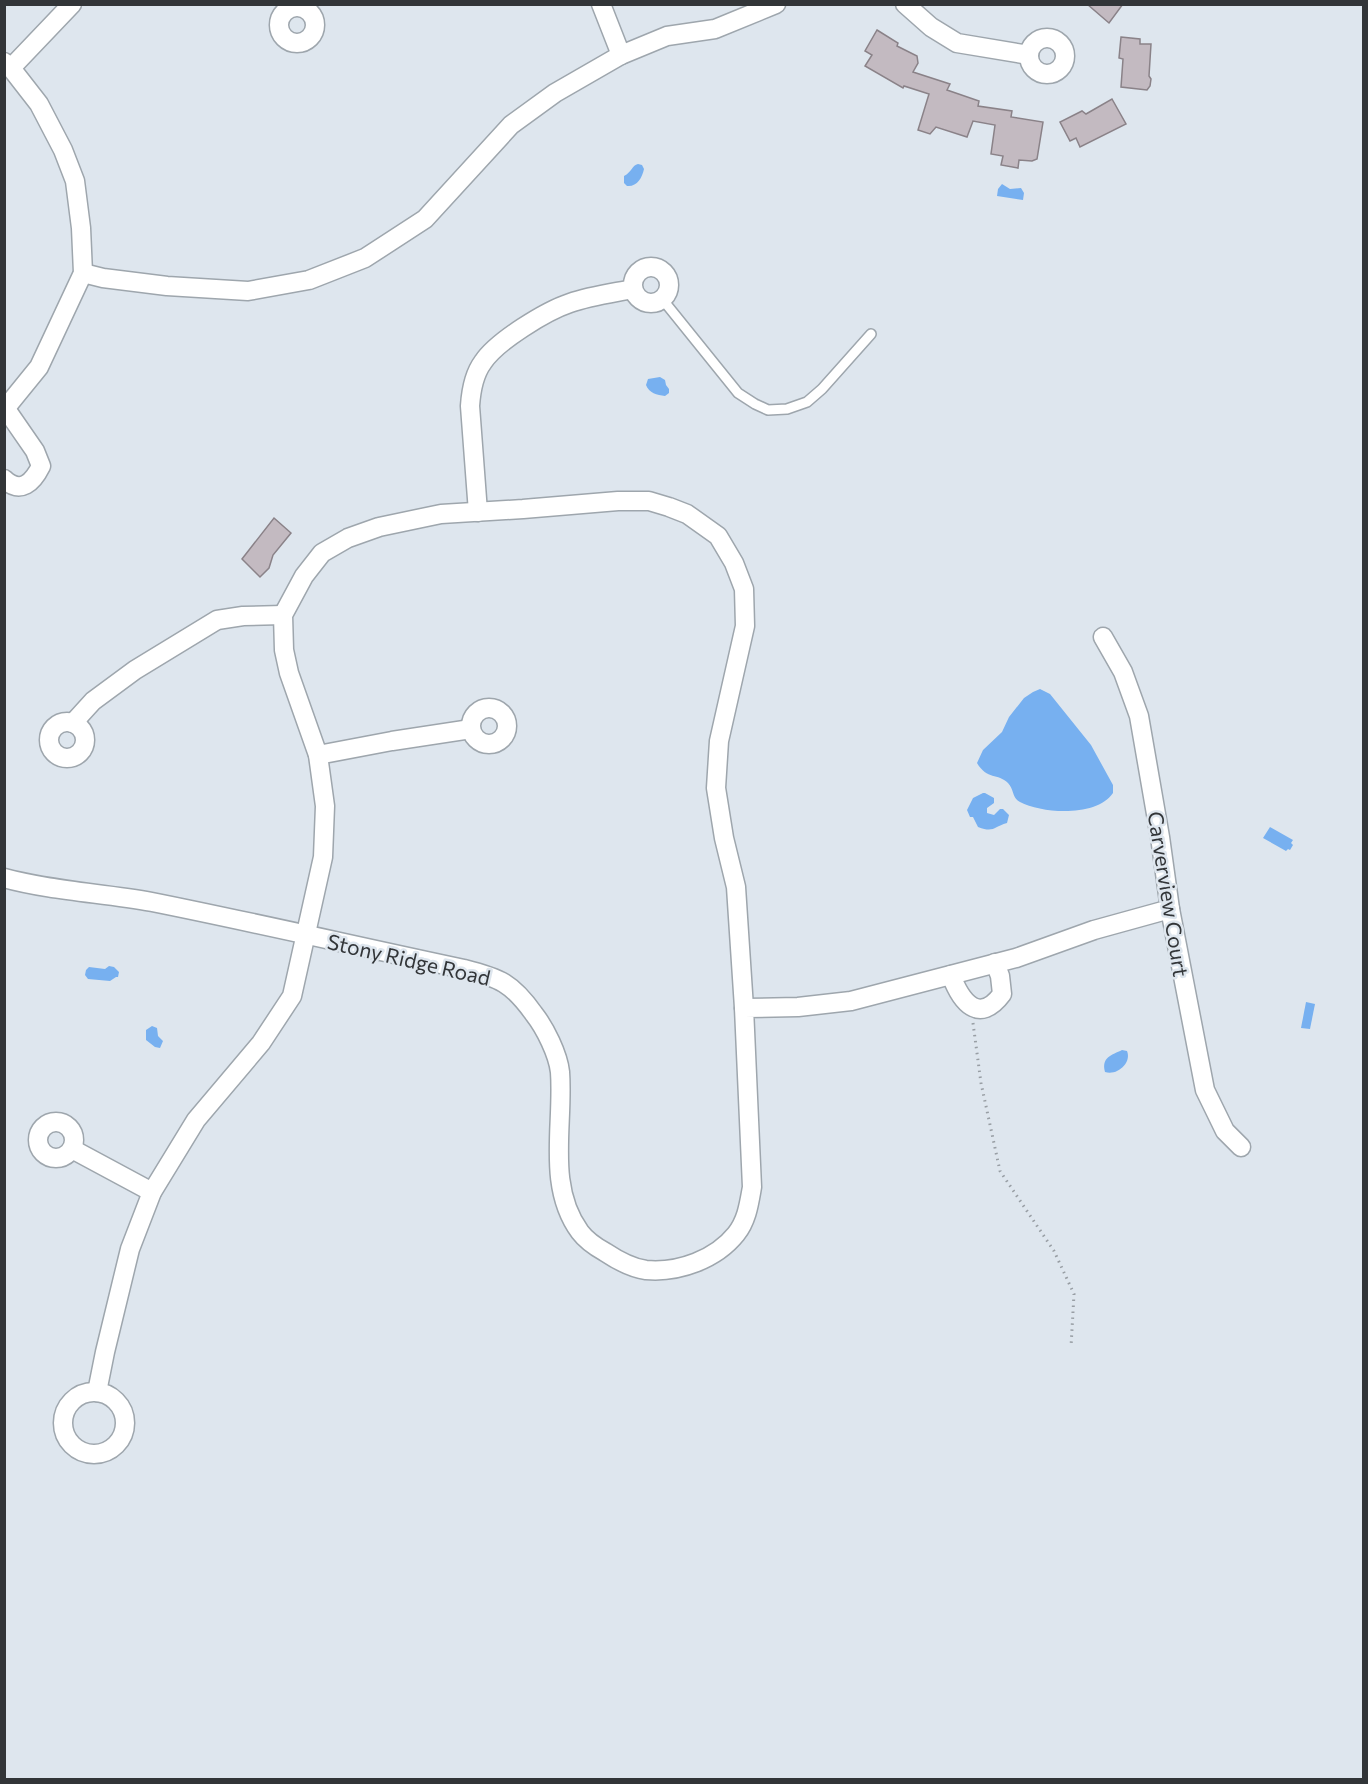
<svg xmlns="http://www.w3.org/2000/svg" width="1368" height="1784" viewBox="0 0 1368 1784" font-family="Commissioner,sans-serif">
  <style>
    .water { fill: #77b0f0 }
    .building { fill: #c3bac1; stroke: #8a8288; stroke-width: 1.5 }
    .lines { fill: none; stroke-linecap: round; stroke-linejoin: round }
    .service-casing { stroke: #9ea6ad; stroke-width: 12 }
    .minor-casing { stroke: #9ea6ad; stroke-width: 21 }
    .path { stroke: #989ea4; stroke-width: 3; stroke-dasharray: 1.5 4.5; stroke-linecap: butt }
    .service { stroke: #fff; stroke-width: 9 }
    .minor { stroke: #fff; stroke-width: 18 }
    .labels { text-anchor: middle; dominant-baseline: central; stroke-width: 5; stroke-linejoin: round; paint-order: stroke }
    .street-label { font-size: 21px; fill: #323538; stroke: #dee6ee }
  </style>
  <rect width="100%" height="100%" fill="#dee6ee"/>
  <!-- water -->
  <g class="water">
    <path d="M 638,164 L 642,165 L 644,169 C 642,178 637,187 627,186 L 624,183 L 624,176 C 632,172 632,165 638,164 Z"/>
    <path d="M 1002,184 L 1010,189 L 1021,188 L 1024,193 L 1023,200 L 997,196 L 998,189 Z"/>
    <path d="M 660,377 L 665,380 L 666,385 L 669,389 L 669,393 L 665,396 C 657,395 649,393 646,385 L 648,379 Z"/>
    <path d="M 1040,689 L 1050,694 L 1091,745 L 1113,785 L 1113,793 C 1097,817 1043,814 1020,802 C 1012,798 1014,789 1008,783 C 998,773 987,780 977,763 L 983,750 L 1002,732 L 1009,717 L 1024,698 L 1033,692 Z"/>
    <path d="M 983,793 L 985,793 L 994,798 L 994,803 L 987,808 L 987,813 L 994,815 L 1000,809 L 1003,809 L 1009,815 L 1007,823 C 993,827 994,833 978,827 L 973,817 L 970,817 L 967,810 L 973,798 Z"/>
    <path d="M 1270,827 L 1293,840 L 1291,843 L 1293,845 L 1290,850 L 1288,849 L 1286,851 L 1263,838 Z"/>
    <path d="M 109,966 L 114,967 L 119,972 L 118,977 L 116,977 L 110,981 L 88,979 L 85,975 L 86,970 L 89,967 L 105,969 Z"/>
    <path d="M 1306,1002 L 1315,1004 L 1310,1029 L 1301,1028 Z"/>
    <path d="M 152,1026 L 157,1028 L 158,1036 L 163,1041 L 160,1048 L 155,1047 L 146,1040 L 146,1030 Z"/>
    <path d="M 1122,1050 L 1127,1051 C 1132,1063 1117,1076 1105,1072 C 1101,1057 1112,1055 1122,1050 Z"/>
  </g>
  <!-- building -->
  <g class="building">
    <path d="M 1087,4 L 1123,4 L 1109,23 Z"/>
    <path d="M 877,30 L 898,43 L 897,46 L 917,56 L 918,63 L 913,72 L 950,84 L 947,90 L 979,101 L 978,106 L 1012,111 L 1011,117 L 1043,122 L 1037,159 L 1032,161 L 1019,160 L 1018,168 L 1001,165 L 1003,156 L 991,154 L 995,125 L 973,121 L 967,137 L 936,127 L 930,134 L 918,130 L 929,94 L 904,86 L 903,88 L 865,66 L 872,55 L 865,51 Z"/>
    <path d="M 1121,37 L 1140,39 L 1140,44 L 1151,44 L 1149,76 L 1151,79 L 1150,86 L 1147,90 L 1121,87 L 1123,59 L 1119,58 Z"/>
    <path d="M 1112,99 L 1126,124 L 1080,147 L 1076,138 L 1070,141 L 1060,122 L 1082,111 L 1086,114 Z"/>
    <path d="M 274,518 L 291,533 L 273,555 L 269,568 L 260,577 L 242,559 Z"/>
  </g>
  <g class="lines">
    <defs>
      <path id="service" d="M 663,300 L 738,393 L 755,404 L 768,410 L 787,409 L 807,402 L 822,389 L 871,334"/>
      <g id="minor">
        <path d="M 601,4 L 621,55"/>
        <path d="M 905,4 L 931,27 L 957,43 L 1029,55"/>
        <circle cx="297" cy="25" r="18"/>
        <circle cx="1047" cy="56" r="18"/>
        <path d="M 4,62 L 11,68 L 39,104 L 63,150 L 75,181 L 81,228 L 83,273 L 39,367 L 4,410"/>
        <path d="M 11,68 L 72,4"/>
        <circle cx="651" cy="285" r="18"/>
        <path d="M 83,273 L 103,278 L 167,286 L 248,291 L 309,280 L 365,258 L 425,219 L 511,125 L 555,93 L 621,55 L 667,36 L 715,29 L 776,4"/>
        <path d="M 4,479 C 21,495 33,482 41,466 L 35,451 L 6,409"/>
        <path d="M 478,512 L 470,406 C 471,391 474,374 483,362 C 497,341 546,311 570,303 C 590,296 613,293 633,289"/>
        <path d="M 1103,637 L 1123,672 L 1139,716 L 1160,837 L 1170,909 L 1205,1090 L 1225,1131 L 1241,1147"/>
        <circle cx="489" cy="726" r="18"/>
        <circle cx="67" cy="740" r="18"/>
        <path d="M 73,723 L 93,701 L 135,670 L 217,620 L 243,616 L 283,615"/>
        <path d="M 318,755 L 392,741 L 471,729"/>
        <path d="M 4,878 C 52,891 103,893 152,902 C 257,923 360,947 464,969 C 500,978 512,983 534,1014 C 545,1028 558,1054 560,1072 C 564,1125 546,1186 580,1232 C 586,1240 596,1247 605,1252 C 617,1260 631,1268 646,1270 C 679,1273 716,1259 736,1234 C 747,1220 749,1204 752,1187 L 744,1008 L 798,1007 L 851,1001 L 1016,958 L 1094,930 L 1170,909"/>
        <path d="M 951,975 C 961,1002 979,1025 1002,994 L 1000,976 L 995,963"/>
        <circle cx="56" cy="1140" r="18"/>
        <path d="M 72,1149 L 152,1192"/>
        <circle cx="94" cy="1423" r="31"/>
        <path d="M 97,1392 L 105,1352 L 130,1249 L 152,1192 L 196,1120 L 261,1043 L 292,996 L 323,857 L 325,806 L 318,755 L 289,673 L 284,650 L 283,615 L 304,576 L 322,553 L 348,538 L 379,527 L 441,514 L 523,509 L 618,501 L 649,501 L 669,507 L 687,514 L 718,536 L 734,563 L 744,589 L 745,626 L 719,741 L 716,788 L 724,838 L 736,887 L 744,1008"/>
      </g>
    </defs>
    <!-- service casing -->
    <use href="#service" class="service-casing"/>
    <!-- minor casing -->
    <use href="#minor" class="minor-casing"/>
    <!-- path -->
    <path class="path" d="M 973,1023 L 981,1083 L 1000,1171 L 1054,1251 L 1074,1294 L 1071,1347"/>
    <!-- service -->
    <use href="#service" class="service"/>
    <!-- minor -->
    <use href="#minor" class="minor"/>
  </g>
  <g class="labels">
    <!-- street labels -->
    <g class="street-label">
      <text transform="translate(1169 894) rotate(81)">Carverview Court</text>
      <text transform="translate(409 959) rotate(13)">Stony Ridge Road</text>
    </g>
  </g>
  <!-- border -->
  <rect width="1368" height="1784" fill="none" stroke="#323538" stroke-width="12"/>
</svg>
